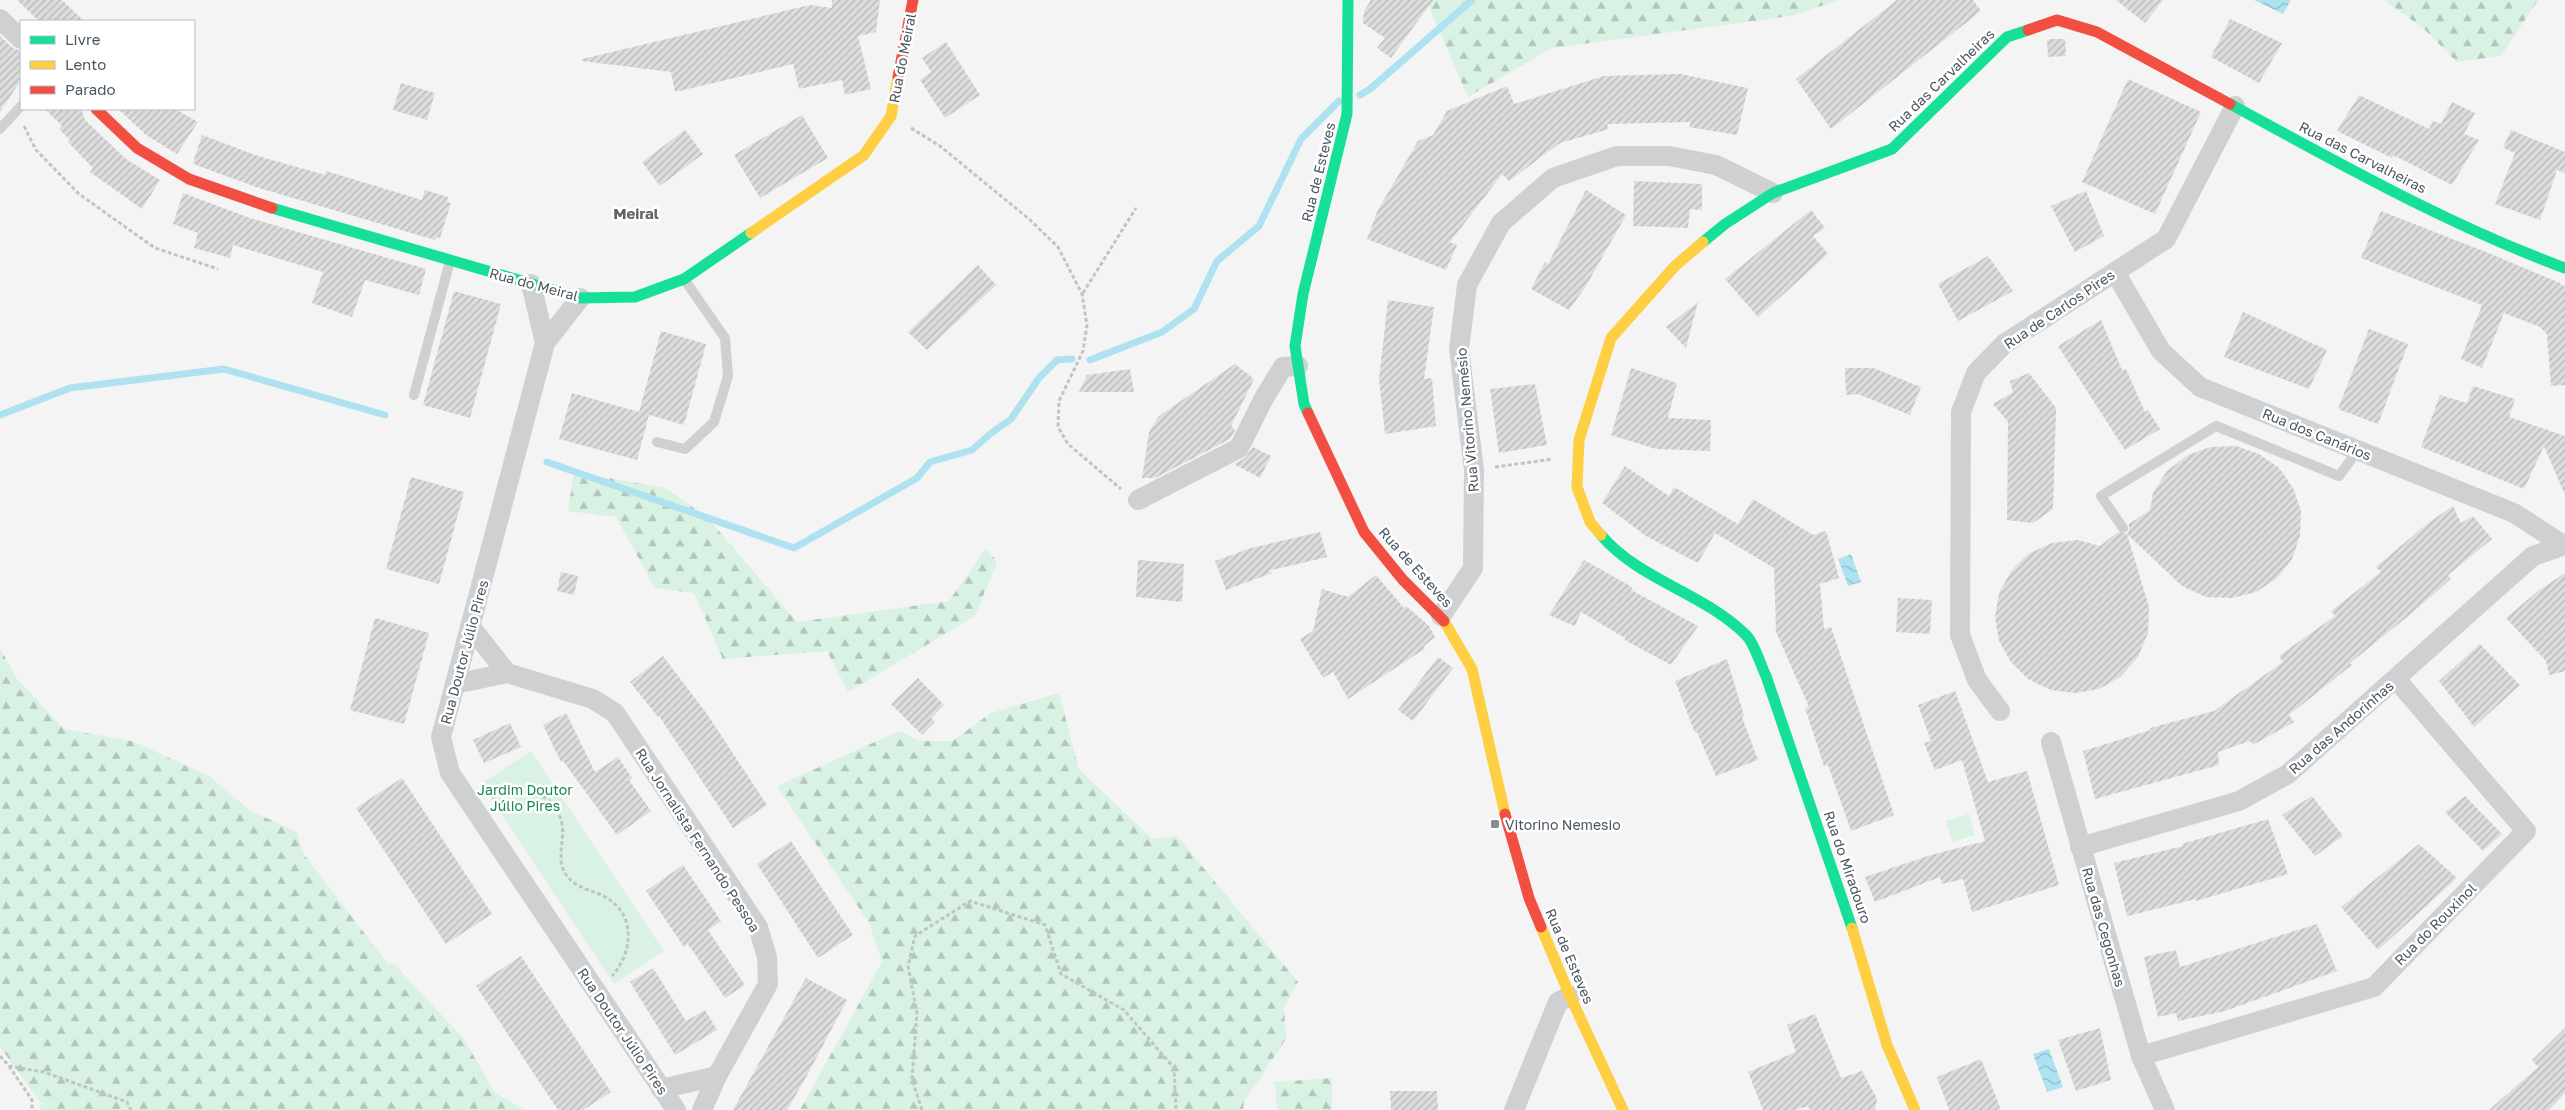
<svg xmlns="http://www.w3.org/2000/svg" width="2565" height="1110" viewBox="0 0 2565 1110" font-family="'Golos Text',sans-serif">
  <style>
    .green { fill: #d9f2e3 }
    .forest { fill: url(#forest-firs) }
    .water { fill: url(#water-waves) }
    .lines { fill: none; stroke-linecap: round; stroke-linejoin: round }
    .stream { stroke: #aee2f0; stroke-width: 7 }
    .building { fill: url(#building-hatch) }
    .path { stroke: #bcc7c4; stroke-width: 3; stroke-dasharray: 4 2.5; stroke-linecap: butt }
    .lane { stroke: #ced0d2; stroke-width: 10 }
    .street { stroke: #ced0d2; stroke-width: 20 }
    .fast { stroke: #16e098; stroke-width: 11 }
    .slow { stroke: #ffcf43; stroke-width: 11 }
    .jam { stroke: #f24e42; stroke-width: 11 }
    .poi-dot { fill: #868d94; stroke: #fff; stroke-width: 2 }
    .labels { text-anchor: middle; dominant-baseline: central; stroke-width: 5; stroke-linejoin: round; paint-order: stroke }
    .street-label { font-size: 14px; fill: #4a5661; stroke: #fff }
    .park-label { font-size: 14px; fill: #17864f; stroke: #fff }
    .poi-label { font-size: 14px; fill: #4a5661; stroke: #fff; text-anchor: start }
    .neighbourhood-label { font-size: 15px; font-weight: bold; fill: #5f6368; stroke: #fff }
  </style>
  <defs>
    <pattern id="forest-firs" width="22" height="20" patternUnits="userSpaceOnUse" patternTransform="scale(1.25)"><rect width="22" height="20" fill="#d9f2e3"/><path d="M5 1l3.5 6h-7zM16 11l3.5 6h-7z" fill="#b2c7bb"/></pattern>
    <pattern id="water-waves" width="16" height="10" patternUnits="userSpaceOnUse" patternTransform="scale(1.25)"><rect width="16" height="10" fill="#aee2f0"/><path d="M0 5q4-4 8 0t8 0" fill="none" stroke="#90bac6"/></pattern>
    <pattern id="building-hatch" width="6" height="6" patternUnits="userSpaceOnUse" patternTransform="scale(1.25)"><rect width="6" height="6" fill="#ddddde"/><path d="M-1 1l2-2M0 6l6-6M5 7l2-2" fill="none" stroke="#b5b6b7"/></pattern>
  </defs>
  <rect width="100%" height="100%" fill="#f4f4f4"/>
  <!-- green -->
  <g class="green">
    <path d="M 531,751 L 664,951 L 614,984 L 481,784 Z"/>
    <path d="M 1969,814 L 1975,835 L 1952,842 L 1946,821 Z"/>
  </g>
  <!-- forest -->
  <g class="forest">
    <path d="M 1426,0 L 1839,0 L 1791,16 L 1552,48 L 1468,97 Z"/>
    <path d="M 2384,0 L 2538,0 L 2501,56 L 2457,62 L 2424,29 Z"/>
    <path d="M 574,472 L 665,488 L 707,517 L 797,622 L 949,601 L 986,548 L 997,562 L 975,616 L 848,692 L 827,651 L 723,659 L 694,593 L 655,588 L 616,517 L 568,511 Z"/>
    <path d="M 0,648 L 17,679 L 64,729 L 132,741 L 209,776 L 251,811 L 297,832 L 303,853 L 388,964 L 394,964 L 464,1039 L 495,1093 L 525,1110 L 40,1110 L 41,1103 L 0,1047 Z"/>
    <path d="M 1059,693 L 1079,769 L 1152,839 L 1177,836 L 1298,982 L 1284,1008 L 1286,1039 L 1244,1102 L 1243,1110 L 800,1110 L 882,962 L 869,923 L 777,786 L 899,731 L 920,741 L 952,741 L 991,713 Z"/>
    <path d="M 1332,1078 L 1332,1110 L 1277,1110 L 1275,1082 Z"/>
  </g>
  <!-- water -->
  <g class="water">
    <path d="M 2254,0 L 2291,0 L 2283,14 Z"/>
    <path d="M 1851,554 L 1861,582 L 1848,586 L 1838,559 Z"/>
    <path d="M 2049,1049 L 2063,1087 L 2047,1092 L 2033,1054 Z"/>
  </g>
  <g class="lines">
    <!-- stream -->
    <g class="stream">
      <path d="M 1360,95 L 1370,89 L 1472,0"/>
      <path d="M 1090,360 L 1162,332 L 1194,309 L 1217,261 L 1259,226 L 1301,139 L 1339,101"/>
      <path d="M 0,415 L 70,388 L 224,369 L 385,415"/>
      <path d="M 547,462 L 794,548 L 917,478 L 930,462 L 972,450 L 990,434 L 1011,419 L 1039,378 L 1057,360 L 1072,359"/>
    </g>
  </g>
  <!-- building -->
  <g class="building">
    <path d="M 17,0 L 62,0 L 84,21 L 39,21 Z"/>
    <path d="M 832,0 L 880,0 L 876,32 L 858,36 L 871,89 L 845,95 L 842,80 L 799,89 L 793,64 L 675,92 L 671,72 L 582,61 L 582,59 L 810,5 L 832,8 Z"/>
    <path d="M 1371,0 L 1433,0 L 1391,58 L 1377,48 L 1385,38 L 1363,23 L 1364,11 Z"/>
    <path d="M 1897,0 L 1973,0 L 1981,11 L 1831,129 L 1796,79 Z"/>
    <path d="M 2116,0 L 2163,0 L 2145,23 Z"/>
    <path d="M 2230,19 L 2282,43 L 2259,83 L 2211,57 Z"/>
    <path d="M 0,36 L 13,48 L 21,51 L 21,80 L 0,112 Z"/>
    <path d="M 2050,39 L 2065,39 L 2066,56 L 2048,57 L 2047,40 Z"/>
    <path d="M 946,42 L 980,95 L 945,118 L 920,80 L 931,72 L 922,58 Z"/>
    <path d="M 1680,74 L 1748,88 L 1737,135 L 1689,127 L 1691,122 L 1607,124 L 1609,129 L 1560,143 L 1509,181 L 1502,174 L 1450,242 L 1457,245 L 1446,270 L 1367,239 L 1377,212 L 1418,141 L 1433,135 L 1447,111 L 1507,86 L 1514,104 L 1604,76 Z"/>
    <path d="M 2128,79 L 2201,112 L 2155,214 L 2082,182 Z"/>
    <path d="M 401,83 L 435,93 L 427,120 L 393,110 Z"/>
    <path d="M 2359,95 L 2429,129 L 2433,121 L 2441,124 L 2452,102 L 2475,113 L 2464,134 L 2479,140 L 2452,185 L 2393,155 L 2392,158 L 2337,131 Z"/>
    <path d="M 45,109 L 81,109 L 85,120 L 126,159 L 160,180 L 142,209 L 90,172 L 93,168 L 68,142 L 70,140 L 59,129 L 62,126 Z"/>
    <path d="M 118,109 L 175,109 L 198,122 L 177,154 L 146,135 Z"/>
    <path d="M 802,115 L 828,158 L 760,198 L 734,155 Z"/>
    <path d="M 685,130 L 703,154 L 660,186 L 642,162 Z"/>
    <path d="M 2511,130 L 2565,152 L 2565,173 L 2557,170 L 2540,220 L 2495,204 L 2515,153 L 2503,148 Z"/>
    <path d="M 202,135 L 258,156 L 325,175 L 326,171 L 422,200 L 425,190 L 448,197 L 447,202 L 451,203 L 440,238 L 436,237 L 435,240 L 259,188 L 196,165 L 193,163 Z"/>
    <path d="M 1634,181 L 1702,184 L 1702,210 L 1690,209 L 1688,228 L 1633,226 Z"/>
    <path d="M 1586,190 L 1626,215 L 1586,286 L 1569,310 L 1531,289 L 1545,262 L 1548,264 Z"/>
    <path d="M 2086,191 L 2104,236 L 2075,252 L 2051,206 Z"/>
    <path d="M 183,193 L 250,218 L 426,269 L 419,295 L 365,280 L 352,317 L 312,303 L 323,272 L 233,245 L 230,258 L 194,248 L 198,233 L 173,224 Z"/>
    <path d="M 1811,210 L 1825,228 L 1813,236 L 1828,254 L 1758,317 L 1725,279 Z"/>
    <path d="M 2381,211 L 2486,252 L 2560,283 L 2565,287 L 2565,385 L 2551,386 L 2547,334 L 2540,327 L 2504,313 L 2482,368 L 2461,359 L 2482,305 L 2361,258 Z"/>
    <path d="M 1988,256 L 2013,291 L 1958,321 L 1938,284 Z"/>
    <path d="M 978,265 L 996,285 L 927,350 L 908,332 Z"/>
    <path d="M 454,291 L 501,304 L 470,418 L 423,405 Z"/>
    <path d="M 1388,300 L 1434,307 L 1424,379 L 1432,378 L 1436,426 L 1385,434 L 1379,379 Z"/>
    <path d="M 1698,302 L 1686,348 L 1666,327 Z"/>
    <path d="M 2243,312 L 2327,350 L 2309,389 L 2224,357 Z"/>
    <path d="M 2101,320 L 2122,370 L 2126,369 L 2145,412 L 2148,410 L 2160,429 L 2125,450 L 2058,346 Z"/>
    <path d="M 2369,329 L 2408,344 L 2378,424 L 2338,409 Z"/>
    <path d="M 661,331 L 706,344 L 684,425 L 649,415 L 637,460 L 559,439 L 572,393 L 639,412 Z"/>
    <path d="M 1235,364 L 1254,379 L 1231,426 L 1235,430 L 1230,439 L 1155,478 L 1142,478 L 1149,432 L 1159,416 Z"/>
    <path d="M 1631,368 L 1677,383 L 1668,418 L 1711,420 L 1710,451 L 1656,449 L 1611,435 Z"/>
    <path d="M 1845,368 L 1873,368 L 1921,387 L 1910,415 L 1858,394 L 1846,395 Z"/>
    <path d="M 1130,369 L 1134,392 L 1079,392 L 1087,375 Z"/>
    <path d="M 2029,373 L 2056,408 L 2053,509 L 2033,523 L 2007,520 L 2008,422 L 1993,404 L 2013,392 L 2010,381 Z"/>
    <path d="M 1535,384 L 1547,445 L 1499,453 L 1490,389 Z"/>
    <path d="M 2473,386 L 2515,399 L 2509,417 L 2565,436 L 2565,495 L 2544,446 L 2524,489 L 2421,447 L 2440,395 L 2467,403 Z"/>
    <path d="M 2236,446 L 2259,454 L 2279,468 L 2293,488 L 2301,511 L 2300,536 L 2292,559 L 2277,578 L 2256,592 L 2232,598 L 2206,597 L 2182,586 L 2127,534 L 2129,530 L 2129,524 L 2150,510 L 2153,493 L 2167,471 L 2188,455 L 2211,447 Z"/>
    <path d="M 1253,447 L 1271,456 L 1260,478 L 1234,464 L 1245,458 Z"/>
    <path d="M 1625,466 L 1669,496 L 1674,487 L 1738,524 L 1753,499 L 1813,535 L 1826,531 L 1839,578 L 1820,584 L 1824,629 L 1831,627 L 1894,815 L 1851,831 L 1828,765 L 1824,766 L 1805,708 L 1809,707 L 1776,632 L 1774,568 L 1715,533 L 1698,563 L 1646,536 L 1602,503 Z"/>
    <path d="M 411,477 L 464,492 L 439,584 L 386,569 Z"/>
    <path d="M 2453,506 L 2461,523 L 2473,516 L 2492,539 L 2448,575 L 2451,579 L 2412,613 L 2350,663 L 2352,665 L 2289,715 L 2294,722 L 2253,745 L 2250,741 L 2218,752 L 2219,765 L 2095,799 L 2083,751 L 2151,730 L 2150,728 L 2214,711 L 2283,662 L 2279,656 L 2335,616 L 2331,611 L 2381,572 L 2376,567 L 2428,523 Z"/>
    <path d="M 1320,532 L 1327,557 L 1268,571 L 1272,573 L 1226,590 L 1215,561 L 1251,548 Z"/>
    <path d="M 2118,532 L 2127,534 L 2149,607 L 2148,633 L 2138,657 L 2120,677 L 2099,689 L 2075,693 L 2051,690 L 2028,679 L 2011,662 L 1999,641 L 1995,617 L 1999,593 L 2011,571 L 2028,554 L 2052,543 L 2078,540 L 2100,546 Z"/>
    <path d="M 1138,560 L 1184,564 L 1182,602 L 1136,597 Z"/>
    <path d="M 1584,560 L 1632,587 L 1631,590 L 1698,626 L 1671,665 L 1625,640 L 1625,638 L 1581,612 L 1575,626 L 1549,615 Z"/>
    <path d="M 561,572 L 578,576 L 574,595 L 557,591 Z"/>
    <path d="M 2565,573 L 2565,671 L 2549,675 L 2546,661 L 2506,618 L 2538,591 Z"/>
    <path d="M 1376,575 L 1404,608 L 1406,606 L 1429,626 L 1435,637 L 1423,647 L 1426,648 L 1348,699 L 1333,672 L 1323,678 L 1300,639 L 1313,631 L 1322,589 L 1348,597 Z"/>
    <path d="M 1898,598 L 1932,600 L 1930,634 L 1896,632 Z"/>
    <path d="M 375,618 L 429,633 L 404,724 L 350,710 Z"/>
    <path d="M 2480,644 L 2520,685 L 2474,727 L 2439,681 Z"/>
    <path d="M 663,656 L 707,714 L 767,805 L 733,828 L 659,716 L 658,717 L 630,682 Z"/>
    <path d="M 1438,657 L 1453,668 L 1413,721 L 1398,710 Z"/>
    <path d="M 1727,659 L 1744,716 L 1742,717 L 1758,760 L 1716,776 L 1697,732 L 1695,733 L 1675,681 Z"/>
    <path d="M 918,678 L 944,705 L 931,718 L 935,722 L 922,735 L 891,704 Z"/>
    <path d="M 1955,691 L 1988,782 L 2027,771 L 2059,885 L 1972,912 L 1963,879 L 1942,884 L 1940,877 L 1875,902 L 1865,877 L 1931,855 L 1985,841 L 1962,760 L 1935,770 L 1924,743 L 1931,741 L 1918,705 Z"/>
    <path d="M 566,713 L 595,772 L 618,757 L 632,778 L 629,780 L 651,811 L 617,835 L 563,761 L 561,762 L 543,725 Z"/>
    <path d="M 510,723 L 521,747 L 484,763 L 473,740 Z"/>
    <path d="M 402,778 L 492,914 L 446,944 L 356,808 Z"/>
    <path d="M 2312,796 L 2343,836 L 2315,856 L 2282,815 Z"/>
    <path d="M 2465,796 L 2502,834 L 2483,851 L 2445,812 Z"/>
    <path d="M 2268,819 L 2288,874 L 2196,901 L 2196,899 L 2127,916 L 2114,863 L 2183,846 L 2182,844 Z"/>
    <path d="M 791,841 L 853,935 L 818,958 L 757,864 Z"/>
    <path d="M 2419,844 L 2457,878 L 2378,950 L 2341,907 Z"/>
    <path d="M 683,865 L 721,921 L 708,930 L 745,985 L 725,998 L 688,944 L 684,947 L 646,891 Z"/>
    <path d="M 2317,924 L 2337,971 L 2225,1011 L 2178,1021 L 2176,1013 L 2158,1017 L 2144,957 L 2176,950 L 2180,967 Z"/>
    <path d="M 521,956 L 611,1092 L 583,1110 L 558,1110 L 476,986 Z"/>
    <path d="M 653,968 L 686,1021 L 705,1010 L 717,1030 L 675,1055 L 630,982 Z"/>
    <path d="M 806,978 L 847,1000 L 804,1081 L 787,1110 L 733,1110 Z"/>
    <path d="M 1815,1014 L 1841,1078 L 1862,1071 L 1877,1099 L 1875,1110 L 1810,1110 L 1808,1106 L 1794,1110 L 1763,1110 L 1748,1072 L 1796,1052 L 1787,1025 Z"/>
    <path d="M 2100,1028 L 2111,1080 L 2076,1091 L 2058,1040 Z"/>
    <path d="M 2565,1028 L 2565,1093 L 2549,1110 L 2489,1110 L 2538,1067 L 2532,1060 Z"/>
    <path d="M 1981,1059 L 2001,1110 L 1949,1110 L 1937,1077 Z"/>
    <path d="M 1390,1091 L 1437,1091 L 1438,1110 L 1391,1110 Z"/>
  </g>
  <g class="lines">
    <!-- path -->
    <g class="path">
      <path d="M 24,126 L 36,150 L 79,194 L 155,248 L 218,269"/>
      <path d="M 911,128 L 940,146 L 1029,219 L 1058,247 L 1082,294 L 1087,325 L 1083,351 L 1059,401 L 1058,427 L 1068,444 L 1121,489"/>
      <path d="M 1083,293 L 1136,208"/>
      <path d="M 1495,467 L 1553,459"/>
      <path d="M 492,798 C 519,786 555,789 562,824 C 565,840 556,858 565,873 C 574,887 585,888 599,894 C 636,909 635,950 612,976"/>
      <path d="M 0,1056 L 9,1066 L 44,1072 L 127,1102 L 131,1110"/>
      <path d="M 9,1066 L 32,1100 L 32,1110"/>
      <path d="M 922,1110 L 912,1079 L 917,1013 L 908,966 L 915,936 L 970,901 L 1045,925 L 1061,974 L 1124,1010 L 1174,1068 L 1176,1110"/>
    </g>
    <!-- lane -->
    <g class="lane">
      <path d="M 0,129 L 21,106"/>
      <path d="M 414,395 L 450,261"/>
      <path d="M 657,442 L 685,449 L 714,422 L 728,376 L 725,338 L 684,279"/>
      <path d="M 2123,528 L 2101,496 L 2216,426 L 2339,476 L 2358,450"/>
    </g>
    <!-- street -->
    <g class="street">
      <path d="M 0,19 L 21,39"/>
      <path d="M 2115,272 L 2161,351 L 2200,387 L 2514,513 L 2563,545"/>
      <path d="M 531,284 L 545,343"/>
      <path d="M 580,298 L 545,343 L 441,737 L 450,773 L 676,1110"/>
      <path d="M 1138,500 L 1239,448 L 1264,398 L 1283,367 L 1298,366"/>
      <path d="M 1441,616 L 1473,568 L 1474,470 L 1459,349 L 1467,285 L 1501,223 L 1553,178 L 1617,156 L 1669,156 L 1716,165 L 1773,193"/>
      <path d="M 470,626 L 507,673"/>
      <path d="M 455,684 L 507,673 L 593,699 L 615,713 L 758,927 L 767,957 L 768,984 L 717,1076 L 702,1110"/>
      <path d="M 2000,711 L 1977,680 L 1960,635 L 1961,412 L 1976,373 L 2004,344 L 2166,239 L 2235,106"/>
      <path d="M 2051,742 L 2141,1056 L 2165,1110"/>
      <path d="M 2080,847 L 2239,801 L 2288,774 L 2533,556 L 2565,545"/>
      <path d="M 2141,1056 L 2374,987 L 2526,831 L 2396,679"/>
      <path d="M 661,1089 L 717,1076"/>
      <path d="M 1514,1110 L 1558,1002 L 1570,996"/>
    </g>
    <!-- fast -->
    <g class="fast">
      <path d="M 2230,104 C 2339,163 2448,225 2565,268"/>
      <path d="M 272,208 L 580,298 L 635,297 L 684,279 L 751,233"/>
      <path d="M 1703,242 L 1725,224 L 1773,193 L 1892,149 L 2007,37 L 2028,30"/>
      <path d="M 1308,413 L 1304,404 L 1295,346 L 1303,294 L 1347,114 L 1348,0"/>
      <path d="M 1601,535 C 1639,580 1704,593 1746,635 C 1755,644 1760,664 1766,676 L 1852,928"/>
    </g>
    <!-- slow -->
    <g class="slow">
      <path d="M 751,233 L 864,155 L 891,116 L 898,77"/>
      <path d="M 1601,535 L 1590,522 L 1577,487 L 1579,440 L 1611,338 L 1675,266 L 1703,242"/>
      <path d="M 1444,621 L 1472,669 L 1505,814"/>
      <path d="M 1541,927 L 1570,996 L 1623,1110"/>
      <path d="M 1852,928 L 1887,1045 L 1915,1110"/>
    </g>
    <!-- jam -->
    <g class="jam">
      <path d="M 2028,30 L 2057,20 L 2097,32 L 2230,104"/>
      <path d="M 898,77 L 913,0"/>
      <path d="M 96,109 L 137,148 L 189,179 L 272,208"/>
      <path d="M 1308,413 L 1364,532 L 1403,580 L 1444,621"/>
      <path d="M 1505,814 L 1529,898 L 1541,927"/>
    </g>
  </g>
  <!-- markers -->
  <rect class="poi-dot" x="1490" y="819" width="10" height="10" rx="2.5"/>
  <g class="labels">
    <!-- street labels -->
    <g class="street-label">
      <text transform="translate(902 58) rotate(-79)">Rua do Meiral</text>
      <text transform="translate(1941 80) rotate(-44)">Rua das Carvalheiras</text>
      <text transform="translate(2363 157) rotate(27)">Rua das Carvalheiras</text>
      <text transform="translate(1318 172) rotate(-76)">Rua de Esteves</text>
      <text transform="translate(534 284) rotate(15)">Rua do Meiral</text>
      <text transform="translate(2059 309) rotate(-34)">Rua de Carlos Pires</text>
      <text transform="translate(1467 420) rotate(-95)">Rua Vitorino Nemésio</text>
      <text transform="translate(2317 434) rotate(22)">Rua dos Canários</text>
      <text transform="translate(1416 567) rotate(48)">Rua de Esteves</text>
      <text transform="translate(464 652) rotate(-75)">Rua Doutor Júlio Pires</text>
      <text transform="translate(2341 727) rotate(-41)">Rua das Andorinhas</text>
      <text transform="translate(698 840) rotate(57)">Rua Jornalista Fernando Pessoa</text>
      <text transform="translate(1848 867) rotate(71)">Rua do Miradouro</text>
      <text transform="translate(2435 924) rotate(-45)">Rua do Rouxinol</text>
      <text transform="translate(2104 927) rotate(74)">Rua das Cegonhas</text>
      <text transform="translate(1570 956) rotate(67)">Rua de Esteves</text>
      <text transform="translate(623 1031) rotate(56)">Rua Doutor Júlio Pires</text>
    </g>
    <!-- park labels -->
    <g class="park-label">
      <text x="525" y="789">Jardim Doutor<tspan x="525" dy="16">Júlio Pires</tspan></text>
    </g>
    <!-- poi labels -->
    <g class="poi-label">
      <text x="1505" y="824">Vitorino Nemesio</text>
    </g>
    <!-- neighbourhood labels -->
    <g class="neighbourhood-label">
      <text x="636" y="213">Meiral</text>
    </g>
  </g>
  <!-- legend -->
  <rect x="20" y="20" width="175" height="90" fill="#ffffff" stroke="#b7bbc0"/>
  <rect x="30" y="36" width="25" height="8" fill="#16e098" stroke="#b7bbc0"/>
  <text x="65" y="45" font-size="15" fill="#4a5661">Livre</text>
  <rect x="30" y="61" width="25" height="8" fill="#ffcf43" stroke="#b7bbc0"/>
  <text x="65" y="70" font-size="15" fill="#4a5661">Lento</text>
  <rect x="30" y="86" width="25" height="8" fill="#f24e42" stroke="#b7bbc0"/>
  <text x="65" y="95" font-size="15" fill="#4a5661">Parado</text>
</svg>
